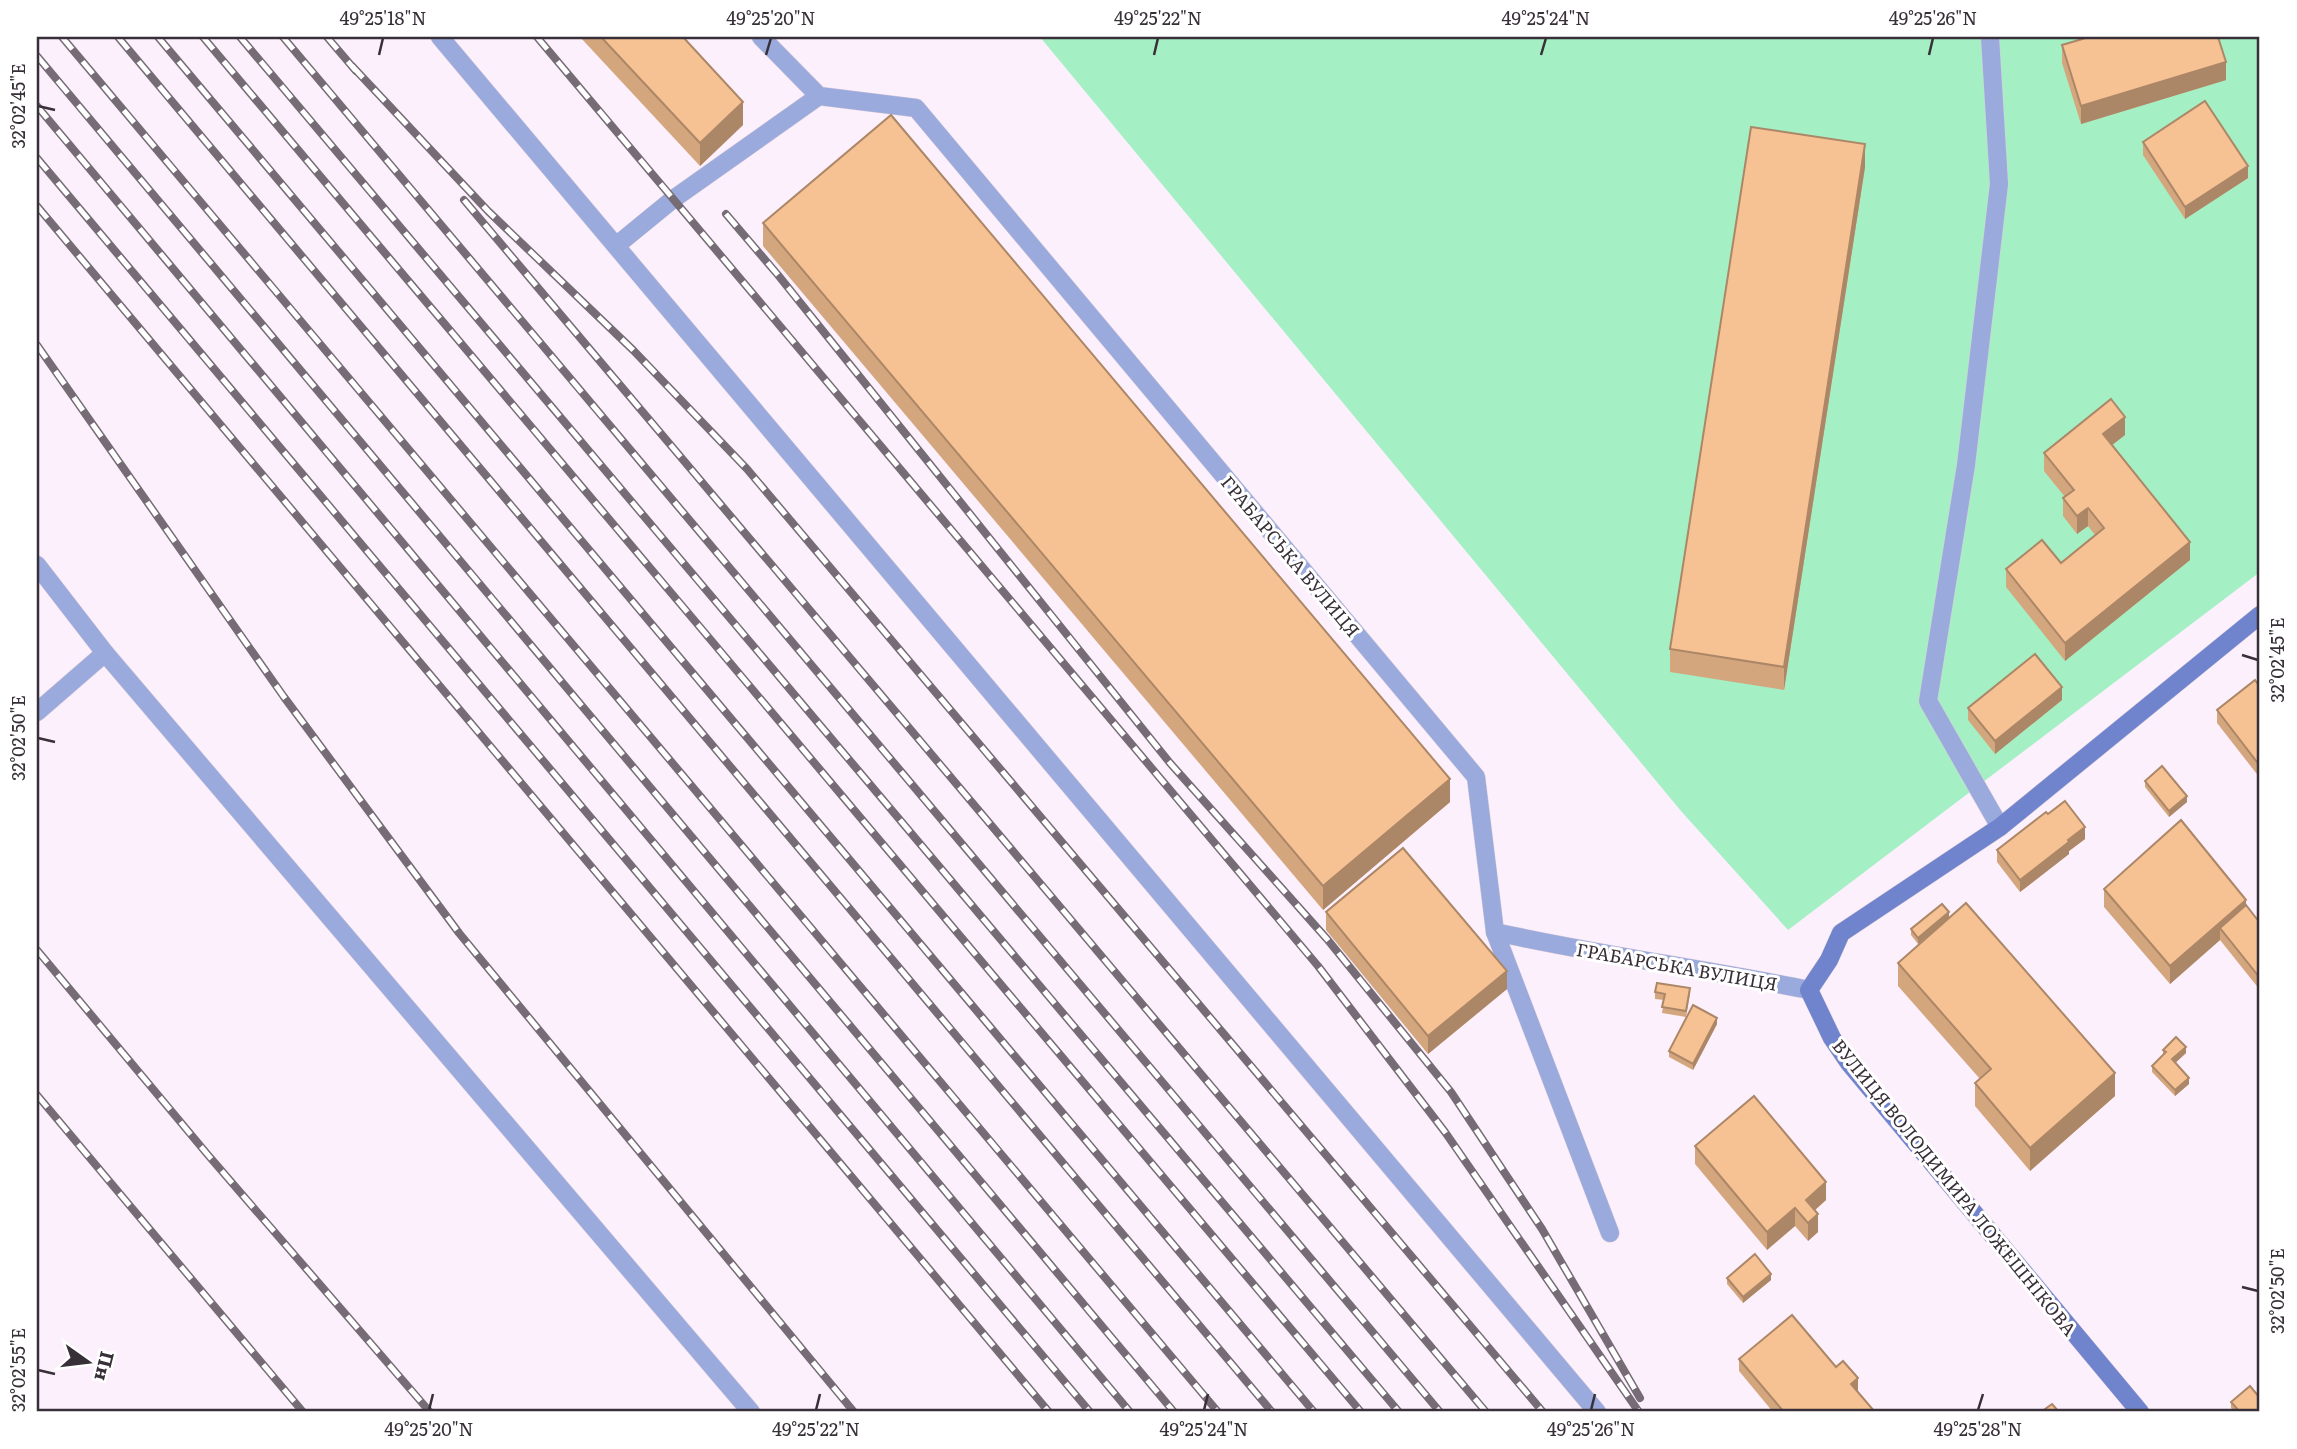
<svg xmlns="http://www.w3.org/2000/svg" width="2297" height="1449" viewBox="0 0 2297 1449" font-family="Literata,serif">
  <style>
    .green { fill: #a5efc4 }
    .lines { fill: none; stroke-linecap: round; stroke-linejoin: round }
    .lane-casing { stroke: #dacdda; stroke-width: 19 }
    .secondary-casing { stroke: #dacdda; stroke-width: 19 }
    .lane { stroke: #9aaadc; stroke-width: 18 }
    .secondary { stroke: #6f84cd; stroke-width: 18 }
    .rail-casing { stroke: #766c76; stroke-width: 8 }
    .rail { stroke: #fff; stroke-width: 5; stroke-dasharray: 16; stroke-linecap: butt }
    .wall { fill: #d4a67e }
    .shaded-wall { fill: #ac8767 }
    .building { fill: #f6c193; stroke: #ac8767; stroke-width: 2 }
    .ticks { fill: none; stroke: #383038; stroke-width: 2.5 }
    .labels { text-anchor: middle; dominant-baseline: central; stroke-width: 6; stroke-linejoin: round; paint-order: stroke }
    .street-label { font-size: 18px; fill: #383038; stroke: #fff }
    .neatline { fill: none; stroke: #383038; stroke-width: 2.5 }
    .ticks-label { font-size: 18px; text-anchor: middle; fill: #383038 }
  </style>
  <rect width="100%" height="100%" fill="#fdf0fd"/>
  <!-- green -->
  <path class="green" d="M 1040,37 L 2260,37 L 2260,572 L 1788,930 L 1681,811 Z"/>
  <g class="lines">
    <defs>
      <g id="lane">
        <path d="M 440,37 L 1597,1412"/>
        <path d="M 761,37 L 819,96 L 916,108 L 1476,777 L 1495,932 C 1599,955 1705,969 1809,990"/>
        <path d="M 1990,37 L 1999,184 L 1966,465 L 1928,701 L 2000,827"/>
        <path d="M 617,245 L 672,200 L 819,96"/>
        <path d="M 37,565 L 105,653 L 37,712"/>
        <path d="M 105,653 L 751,1412"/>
        <path d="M 1495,932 L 1610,1233"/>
      </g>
      <path id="secondary" d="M 2140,1412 L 1849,1063 L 1832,1038 L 1809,990 L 1829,960 L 1841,933 L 2000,827 L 2260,615"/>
    </defs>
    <!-- lane casing -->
    <use href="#lane" class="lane-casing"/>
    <!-- secondary casing -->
    <use href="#secondary" class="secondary-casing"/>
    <!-- lane -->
    <use href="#lane" class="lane"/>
    <!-- secondary -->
    <use href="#secondary" class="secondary"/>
    <defs>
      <g id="rail">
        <path d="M 62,37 L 1218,1412"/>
        <path d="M 118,37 L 1272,1412"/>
        <path d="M 158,37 L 1314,1412"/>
        <path d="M 203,37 L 1361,1412"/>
        <path d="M 240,37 L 1399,1412"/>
        <path d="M 283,37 L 1440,1412"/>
        <path d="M 327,37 L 356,71"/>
        <path d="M 537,37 L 1318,966 L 1445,1132 L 1639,1412"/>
        <path d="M 37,56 L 1174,1412"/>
        <path d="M 352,66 L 488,211 L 633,350 L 747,469 L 1543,1412"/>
        <path d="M 37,106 L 1130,1412"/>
        <path d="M 37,158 L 1090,1412"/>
        <path d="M 464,200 L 1486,1412"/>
        <path d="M 37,206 L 1049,1412"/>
        <path d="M 726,214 L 778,275 L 1170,763 L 1327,939 L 1451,1092 L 1542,1229 L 1640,1398"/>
        <path d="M 37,345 L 284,697 L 459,933 L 854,1412"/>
        <path d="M 37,950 L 208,1155 L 430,1412"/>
        <path d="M 37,1095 L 303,1412"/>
      </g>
    </defs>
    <!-- rail casing -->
    <use href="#rail" class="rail-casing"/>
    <!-- rail -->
    <use href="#rail" class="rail"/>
  </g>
  <!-- wall -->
  <g class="wall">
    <path d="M 580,37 L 683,37 L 743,125 L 700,166 Z"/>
    <path d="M 2062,45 L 2226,80 L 2081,124 L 2062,63 Z"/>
    <path d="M 2143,142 L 2248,178 L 2185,219 L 2143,155 Z"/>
    <path d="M 1865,167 L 1784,690 L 1670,672 L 1670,649 Z"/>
    <path d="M 763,223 L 1450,802 L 1323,910 L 763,246 Z"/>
    <path d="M 2125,435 L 2112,445 L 2190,560 L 2065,661 L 2006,587 L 2006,569 L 2061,563 L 2095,535 L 2088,526 L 2077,534 L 2063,516 L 2063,498 L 2065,497 L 2044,471 L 2044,453 Z"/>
    <path d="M 2260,687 L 2260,778 L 2217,723 L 2217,710 Z"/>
    <path d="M 2062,700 L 1995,754 L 1968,720 L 1968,708 Z"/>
    <path d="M 2145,781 L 2187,802 L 2169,817 L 2145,787 Z"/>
    <path d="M 2048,814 L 2085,839 L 2069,851 L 2069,854 L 2020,892 L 1997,862 L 1997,850 Z"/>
    <path d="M 2104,889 L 2246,906 L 2260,923 L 2260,990 L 2220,940 L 2170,984 L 2104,907 Z"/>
    <path d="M 1326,912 L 1507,989 L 1428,1054 L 1326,930 Z"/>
    <path d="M 1949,918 L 2115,1096 L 2030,1171 L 1975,1106 L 1975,1083 L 1980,1079 L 1898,986 L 1898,963 L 1949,918 L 1918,944 L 1911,935 L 1911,929 Z"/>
    <path d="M 1655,992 L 1690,994 L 1686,1017 L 1662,1013 L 1664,1000 L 1655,999 Z"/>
    <path d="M 1717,1024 L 1693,1070 L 1669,1057 L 1669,1051 Z"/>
    <path d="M 2163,1050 L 2186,1053 L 2175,1063 L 2189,1084 L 2175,1096 L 2152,1072 L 2152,1066 L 2163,1055 Z"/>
    <path d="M 1695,1146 L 1826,1200 L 1815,1210 L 1818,1232 L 1808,1241 L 1795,1226 L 1767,1250 L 1695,1164 Z"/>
    <path d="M 1727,1278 L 1771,1280 L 1743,1303 L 1727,1284 Z"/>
    <path d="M 1739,1359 L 1836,1367 L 1858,1390 L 1857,1391 L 1875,1412 L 1773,1412 L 1739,1371 Z"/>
    <path d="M 2231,1402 L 2260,1412 L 2235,1412 L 2231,1408 Z"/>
  </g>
  <!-- shaded-wall -->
  <g class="shaded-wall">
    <path d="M 2226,62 L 2226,80 L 2081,124 L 2081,106 Z"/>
    <path d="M 743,102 L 743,125 L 700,166 L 700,143 Z"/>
    <path d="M 1865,144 L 1865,167 L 1784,690 L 1784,667 Z"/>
    <path d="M 2248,166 L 2248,178 L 2185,219 L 2185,207 Z"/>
    <path d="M 2125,417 L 2125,435 L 2103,452 L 2103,434 Z"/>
    <path d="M 2088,508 L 2088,526 L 2077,534 L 2077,516 Z"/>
    <path d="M 2190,542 L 2190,560 L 2065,661 L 2065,643 Z"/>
    <path d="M 2062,687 L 2062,700 L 1995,754 L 1995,741 Z"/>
    <path d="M 1450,779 L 1450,802 L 1323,910 L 1323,886 Z"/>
    <path d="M 2187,796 L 2187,802 L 2169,817 L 2169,811 Z"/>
    <path d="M 2085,827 L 2085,839 L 2069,851 L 2069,854 L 2020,892 L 2020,880 Z"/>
    <path d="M 2246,900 L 2246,918 L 2220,928 L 2220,940 L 2170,984 L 2170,966 Z"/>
    <path d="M 1949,912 L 1949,918 L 1918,944 L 1918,938 Z"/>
    <path d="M 1507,971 L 1507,989 L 1428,1054 L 1428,1036 Z"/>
    <path d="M 1717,1018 L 1717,1024 L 1693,1070 L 1693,1064 Z"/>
    <path d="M 2186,1047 L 2186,1053 L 2172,1066 L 2172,1059 Z"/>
    <path d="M 2115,1073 L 2115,1096 L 2030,1171 L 2030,1148 Z"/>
    <path d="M 2189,1078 L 2189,1084 L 2175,1096 L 2175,1090 Z"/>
    <path d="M 1826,1182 L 1826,1200 L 1806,1218 L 1806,1200 Z"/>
    <path d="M 1795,1208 L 1795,1226 L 1767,1250 L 1767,1232 Z"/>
    <path d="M 1818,1214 L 1818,1232 L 1808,1241 L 1808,1223 Z"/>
    <path d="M 1771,1274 L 1771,1280 L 1743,1303 L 1743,1297 Z"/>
    <path d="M 1858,1378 L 1858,1390 L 1851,1396 L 1851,1384 Z"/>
  </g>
  <!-- building -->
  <g class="building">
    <path d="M 601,37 L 683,37 L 743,102 L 700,143 Z"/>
    <path d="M 2089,37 L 2218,37 L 2226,62 L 2081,106 L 2062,45 Z"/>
    <path d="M 2205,101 L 2248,166 L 2185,207 L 2143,142 Z"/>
    <path d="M 891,115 L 1450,779 L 1323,886 L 763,223 Z"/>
    <path d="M 1751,127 L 1865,144 L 1784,667 L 1670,649 Z"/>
    <path d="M 2111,399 L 2125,417 L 2103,434 L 2190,542 L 2065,643 L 2006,569 L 2042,540 L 2061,563 L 2104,528 L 2088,508 L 2077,516 L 2063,498 L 2074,490 L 2044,453 Z"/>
    <path d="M 2035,654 L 2062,687 L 1995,741 L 1968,708 Z"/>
    <path d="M 2255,680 L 2260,687 L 2260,766 L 2217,710 Z"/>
    <path d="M 2162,766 L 2187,796 L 2169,811 L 2145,781 Z"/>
    <path d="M 2065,801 L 2085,827 L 2068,840 L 2069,842 L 2020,880 L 1997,850 L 2046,812 L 2048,814 Z"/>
    <path d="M 2181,820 L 2246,900 L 2170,966 L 2104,889 Z"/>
    <path d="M 1403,848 L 1507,971 L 1428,1036 L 1326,912 Z"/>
    <path d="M 1966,903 L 2115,1073 L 2030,1148 L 1975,1083 L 1991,1069 L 1898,963 Z"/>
    <path d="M 1942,904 L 1949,912 L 1918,938 L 1911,929 Z"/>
    <path d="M 2246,905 L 2260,923 L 2260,978 L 2220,928 Z"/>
    <path d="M 1657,983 L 1690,988 L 1686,1011 L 1662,1007 L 1665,994 L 1655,992 Z"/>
    <path d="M 1693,1005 L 1717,1018 L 1693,1064 L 1669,1051 Z"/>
    <path d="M 2176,1037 L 2186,1047 L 2172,1059 L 2189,1078 L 2175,1090 L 2152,1066 L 2166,1052 L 2163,1050 Z"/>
    <path d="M 1754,1096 L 1826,1182 L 1806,1200 L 1818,1214 L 1808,1223 L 1795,1208 L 1767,1232 L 1695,1146 Z"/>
    <path d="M 1755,1254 L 1771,1274 L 1743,1297 L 1727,1278 Z"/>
    <path d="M 1792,1315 L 1836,1367 L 1843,1361 L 1858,1378 L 1851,1384 L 1875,1412 L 1784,1412 L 1739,1359 Z"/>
    <path d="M 2250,1386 L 2260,1398 L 2260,1412 L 2240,1412 L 2231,1402 Z"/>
    <path d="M 2052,1404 L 2059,1412 L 2041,1412 Z"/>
  </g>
  <!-- ticks -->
  <path class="ticks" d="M 379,55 L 383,38M 766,55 L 771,38M 1154,55 L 1158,38M 1541,55 L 1546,38M 1929,55 L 1933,38M 38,106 L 55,110M 2242,655 L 2258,660M 38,738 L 55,742M 2242,1287 L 2258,1291M 38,1370 L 55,1374M 429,1410 L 433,1394M 816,1410 L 820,1394M 1204,1410 L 1208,1394M 1591,1410 L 1595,1394M 1978,1410 L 1983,1394"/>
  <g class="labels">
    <!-- street labels -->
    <g class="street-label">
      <text transform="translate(1291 556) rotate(50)">ГРАБАРСЬКА ВУЛИЦЯ</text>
      <text transform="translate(1677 966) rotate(10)">ГРАБАРСЬКА ВУЛИЦЯ</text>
      <text transform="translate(1955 1187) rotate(51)">ВУЛИЦЯ ВОЛОДИМИРА ЛОЖЕШНІКОВА</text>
    </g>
  </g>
  <!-- border -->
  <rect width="2297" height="1449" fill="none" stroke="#ffffff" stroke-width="77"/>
  <!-- north arrow -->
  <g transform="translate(88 1362) rotate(104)" stroke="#ffffff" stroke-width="5" paint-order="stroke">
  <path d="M0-5L12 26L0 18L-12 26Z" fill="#383038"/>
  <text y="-10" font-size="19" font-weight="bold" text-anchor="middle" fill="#383038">Пн</text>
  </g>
  <rect x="38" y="38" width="2220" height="1372" class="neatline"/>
  <g class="ticks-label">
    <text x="383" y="25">49°25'18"N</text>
    <text x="771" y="25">49°25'20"N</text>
    <text x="1158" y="25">49°25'22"N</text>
    <text x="1546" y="25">49°25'24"N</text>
    <text x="1933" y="25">49°25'26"N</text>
    <text transform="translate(19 106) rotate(-90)" y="6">32°02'45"E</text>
    <text transform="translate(2278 660) rotate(-90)" y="6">32°02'45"E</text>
    <text transform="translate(19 738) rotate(-90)" y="6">32°02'50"E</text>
    <text transform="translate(2278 1291) rotate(-90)" y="6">32°02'50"E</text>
    <text transform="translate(19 1370) rotate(-90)" y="6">32°02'55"E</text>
    <text x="429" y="1436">49°25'20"N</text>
    <text x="816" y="1436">49°25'22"N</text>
    <text x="1204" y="1436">49°25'24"N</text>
    <text x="1591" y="1436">49°25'26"N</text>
    <text x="1978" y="1436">49°25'28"N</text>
  </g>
</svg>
